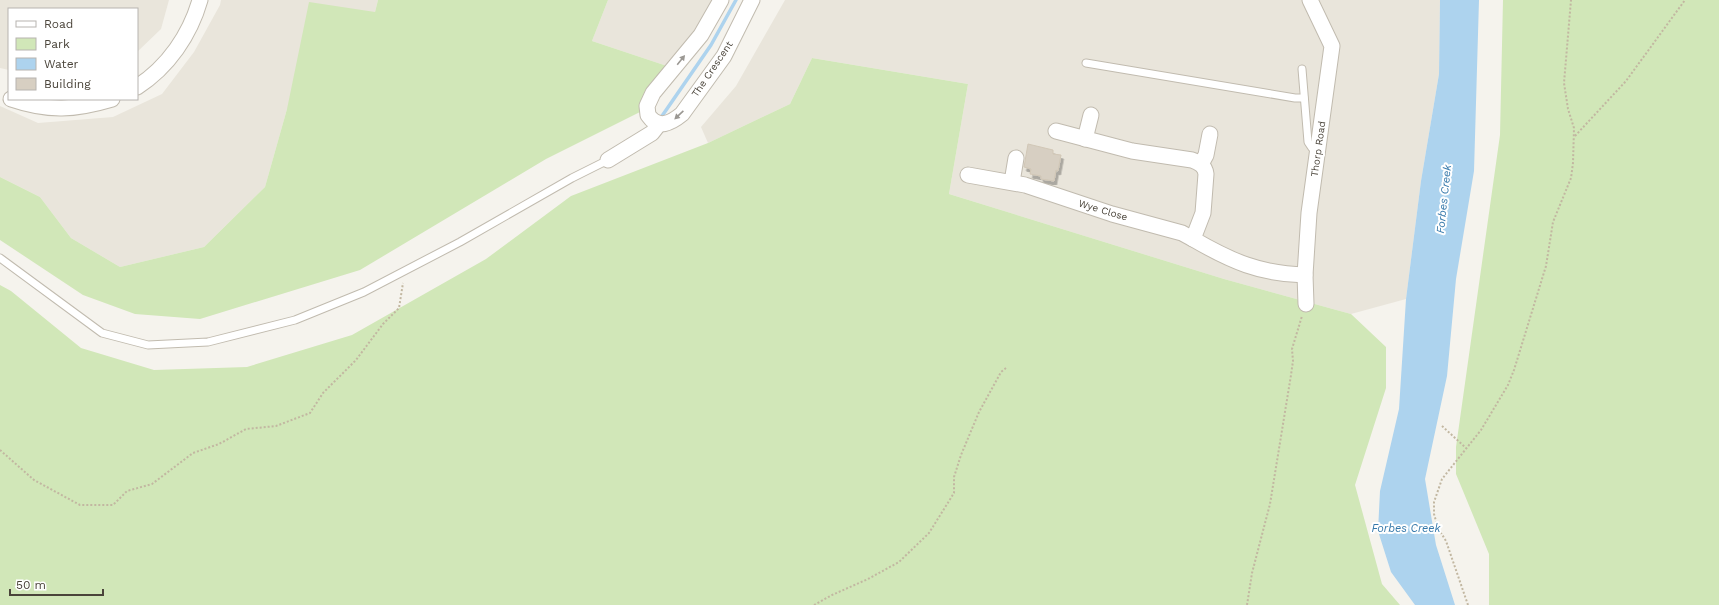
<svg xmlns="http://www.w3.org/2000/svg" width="1719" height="605" viewBox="0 0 1719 605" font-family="'Work Sans',sans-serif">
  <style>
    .residential { fill: #e9e5db }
    .green { fill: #d1e7b8 }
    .water { fill: #add3ee }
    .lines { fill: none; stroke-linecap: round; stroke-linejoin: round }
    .stream { stroke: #add3ee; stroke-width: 3.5 }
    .building { fill: #d7cfc2; stroke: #d1c7b6; filter: url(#shadow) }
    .service-casing { stroke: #c1bbaf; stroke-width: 9 }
    .minor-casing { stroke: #c1bbaf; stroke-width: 17 }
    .path { stroke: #c2b7a1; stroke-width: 2; stroke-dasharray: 2 2; stroke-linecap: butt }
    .service { stroke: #fff; stroke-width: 7 }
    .minor { stroke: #fff; stroke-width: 15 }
    .oneway { fill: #9b9893 }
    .labels { text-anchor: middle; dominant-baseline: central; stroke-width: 4; stroke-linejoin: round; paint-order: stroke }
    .street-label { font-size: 10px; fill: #4a443a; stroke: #fff }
    .water-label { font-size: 11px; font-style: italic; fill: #3578aa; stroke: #fff }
  </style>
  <defs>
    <filter id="shadow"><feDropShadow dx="2.5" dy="4" stdDeviation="0" flood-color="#0004"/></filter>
  </defs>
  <rect width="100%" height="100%" fill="#f5f3ed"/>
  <!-- residential -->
  <g class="residential">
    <path d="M 0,0 L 169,0 L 161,29 L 137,52 L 137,9 L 9,9 L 9,70 L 0,68 Z"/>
    <path d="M 221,0 L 378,0 L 375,12 L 287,109 L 265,187 L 204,247 L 120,267 L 71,238 L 40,197 L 0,177 L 0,106 L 38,123 L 113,117 L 162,94 L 194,52 L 220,5 Z"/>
    <path d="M 608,0 L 717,0 L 703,28 L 667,66 L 592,41 Z"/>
    <path d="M 785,0 L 1440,0 L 1439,74 L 1421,181 L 1406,299 L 1351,314 L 1224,279 L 949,194 L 968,84 L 812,58 L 790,104 L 708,143 L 701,127 L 736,86 Z"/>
  </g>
  <!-- green -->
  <g class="green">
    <path d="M 378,0 L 608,0 L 592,41 L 667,66 L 640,112 L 546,159 L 360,270 L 200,319 L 135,314 L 83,295 L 0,240 L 0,177 L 40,197 L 71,238 L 120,267 L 204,247 L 265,187 L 287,109 L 309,2 L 375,12 Z"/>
    <path d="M 1503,0 L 1719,0 L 1719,605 L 1489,605 L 1489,554 L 1456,474 L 1456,447 L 1500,135 Z"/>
    <path d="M 812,58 L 968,84 L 949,194 L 1224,279 L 1351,314 L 1386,347 L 1386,388 L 1355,485 L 1382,584 L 1400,605 L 0,605 L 0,285 L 11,291 L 81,348 L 154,370 L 247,367 L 352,335 L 486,259 L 571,196 L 708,143 L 790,104 Z"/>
  </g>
  <!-- water -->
  <path class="water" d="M 1440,0 L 1479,0 L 1474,171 L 1456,279 L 1447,376 L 1425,479 L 1436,545 L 1455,605 L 1415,605 L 1391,572 L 1378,531 L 1380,491 L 1399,409 L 1406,299 L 1421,181 L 1439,74 Z"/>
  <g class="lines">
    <!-- stream -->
    <path class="stream" d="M 662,116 L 711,45 L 736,0"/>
  </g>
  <!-- building -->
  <path class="building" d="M 1028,144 L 1053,150 L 1053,154 L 1061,155 L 1058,171 L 1056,170 L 1054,181 L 1041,179 L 1041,176 L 1030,174 L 1031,169 L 1024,167 Z"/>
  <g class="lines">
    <defs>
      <g id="service">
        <path d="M 1086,63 L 1295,98 L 1304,98"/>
        <path d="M 1302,69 L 1308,142 L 1312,148 L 1318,149"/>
        <path d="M 0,258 L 102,333 L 148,345 L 208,342 L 295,320 L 364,292 L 460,242 L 572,178 L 608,160"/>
      </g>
      <g id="minor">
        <path d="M 721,0 L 701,35 L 653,93 L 647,106 L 648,115 C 658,130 671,123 682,114 L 724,56 L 752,0"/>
        <path d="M 137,87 C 168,67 190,35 200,0"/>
        <path d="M 11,99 C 49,112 75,110 112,99"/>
        <path d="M 1056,131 L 1132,151 L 1192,160 C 1200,163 1205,166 1206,174 L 1203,213 L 1193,239 C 1231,261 1260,274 1305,275"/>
        <path d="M 1085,139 L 1091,115"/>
        <path d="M 608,160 L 652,133 L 659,124"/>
        <path d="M 1201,164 L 1206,155 L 1210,134"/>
        <path d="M 968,175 L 1025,185 L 1112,214 L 1182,233 L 1193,239"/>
        <path d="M 1012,182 L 1016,158"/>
        <path d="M 1306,304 L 1305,275 L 1309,213 L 1332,46 L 1310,0"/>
      </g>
    </defs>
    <!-- service casing -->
    <use href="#service" class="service-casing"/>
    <!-- minor casing -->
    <use href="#minor" class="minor-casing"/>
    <!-- path -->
    <g class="path">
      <path d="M 1575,136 L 1626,81 L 1685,0"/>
      <path d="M 1442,426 L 1466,448"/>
      <path d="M 0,450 L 34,480 L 80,505 L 113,505 L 127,491 L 152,484 L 193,453 L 219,444 L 246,429 L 276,426 L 310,413 L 323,393 L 356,360 L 383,324 L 399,308 L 403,283"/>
      <path d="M 814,605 L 832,595 L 868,579 L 899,562 L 929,533 L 954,493 L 954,477 L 961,455 L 979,412 L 1001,372 L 1006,368"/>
      <path d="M 1247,605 L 1252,573 L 1270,504 L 1291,375 L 1293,361 L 1292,349 L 1302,316"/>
      <path d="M 1468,605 L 1446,541 L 1438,528 L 1434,514 L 1434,502 L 1442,479 L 1481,430 L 1508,385 L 1514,370 L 1546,266 L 1553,222 L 1571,178 L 1573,163 L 1574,128 L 1568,109 L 1564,83 L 1571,0"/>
    </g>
    <!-- service -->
    <use href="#service" class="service"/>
    <!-- minor -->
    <use href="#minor" class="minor"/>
  </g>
  <!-- one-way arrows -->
  <defs><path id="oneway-solid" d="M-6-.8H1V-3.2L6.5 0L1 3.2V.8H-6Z"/></defs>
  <g class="oneway">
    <use href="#oneway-solid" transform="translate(681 60) rotate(-51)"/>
    <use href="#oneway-solid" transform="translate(679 115) rotate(137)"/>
  </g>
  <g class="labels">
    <!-- street labels -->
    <g class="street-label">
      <text transform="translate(712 69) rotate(-56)">The Crescent</text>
      <text transform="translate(1318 149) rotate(-82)">Thorp Road</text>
      <text transform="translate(1103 210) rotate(17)">Wye Close</text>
    </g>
    <!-- water labels -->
    <g class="water-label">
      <text transform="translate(1444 199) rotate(-84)">Forbes Creek</text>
      <text x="1406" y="528">Forbes Creek</text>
    </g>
  </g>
  <!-- legend -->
  <rect x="8" y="8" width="130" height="92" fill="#ffffff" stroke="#b7b4b0"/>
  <rect x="16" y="21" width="20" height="6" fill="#ffffff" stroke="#b7b4b0"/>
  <text x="44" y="28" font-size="12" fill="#4a443a">Road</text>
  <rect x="16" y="38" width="20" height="12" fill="#d1e7b8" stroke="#b7b4b0"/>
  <text x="44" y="48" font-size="12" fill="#4a443a">Park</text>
  <rect x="16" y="58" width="20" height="12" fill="#add3ee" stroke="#b7b4b0"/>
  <text x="44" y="68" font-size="12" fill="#4a443a">Water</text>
  <rect x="16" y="78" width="20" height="12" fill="#d7cfc2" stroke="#b7b4b0"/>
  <text x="44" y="88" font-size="12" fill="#4a443a">Building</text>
  <!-- scale -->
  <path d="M10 589v6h93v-6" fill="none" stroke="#4a443a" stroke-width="2"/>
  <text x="16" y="589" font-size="12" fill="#4a443a" stroke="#ffffff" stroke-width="3" paint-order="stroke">50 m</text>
</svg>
